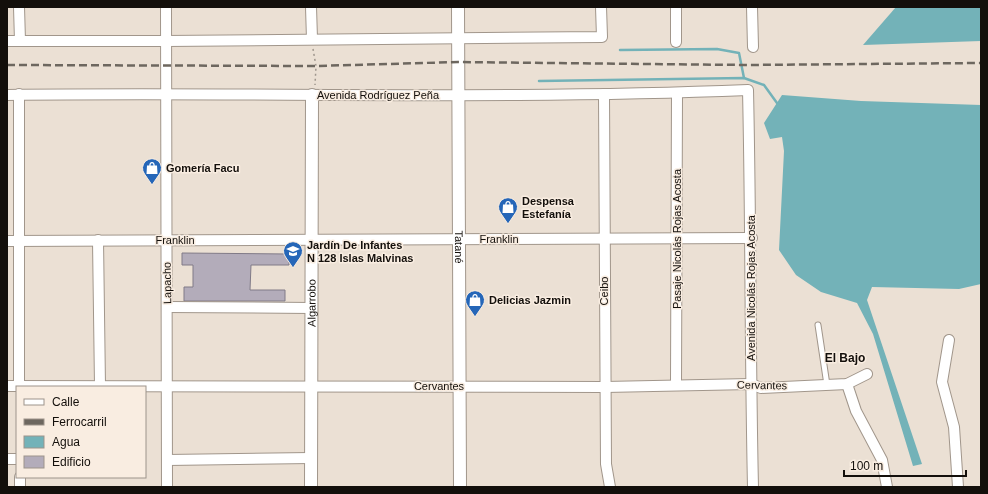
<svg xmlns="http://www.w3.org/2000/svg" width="988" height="494" viewBox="0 0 988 494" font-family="Helvetica,sans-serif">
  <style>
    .water { fill: #73b2b8 }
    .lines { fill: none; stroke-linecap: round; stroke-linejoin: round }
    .stream { stroke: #73b2b8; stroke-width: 2.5 }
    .building { fill: #b3acba; stroke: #807a87 }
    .service-casing { stroke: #a1968b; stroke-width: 7 }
    .minor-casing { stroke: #a1968b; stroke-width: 12 }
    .tertiary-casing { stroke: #a1968b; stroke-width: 14 }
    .path { stroke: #9f968d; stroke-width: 1.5; stroke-dasharray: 2 3; stroke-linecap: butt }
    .service { stroke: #fff; stroke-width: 5 }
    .minor { stroke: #fff; stroke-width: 10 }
    .tertiary { stroke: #fff; stroke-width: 12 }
    .rail { stroke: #6d675f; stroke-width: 2.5; stroke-dasharray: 8 4; stroke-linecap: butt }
    .labels { text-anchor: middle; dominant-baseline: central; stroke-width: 3; stroke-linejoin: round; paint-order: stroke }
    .street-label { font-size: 11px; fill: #130f0b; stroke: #f9ede1 }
    .poi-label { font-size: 11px; font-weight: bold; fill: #130f0b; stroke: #f9ede1; text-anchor: start }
    .neighbourhood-label { font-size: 12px; font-weight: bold; fill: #130f0b; stroke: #f9ede1 }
  </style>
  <rect width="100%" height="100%" fill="#ebe0d4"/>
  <!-- water -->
  <g class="water">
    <path d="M 896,7 L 981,7 L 981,41 L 863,45 Z"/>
    <path d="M 782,95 L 861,101 L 981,105 L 981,284 L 959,289 L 872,287 L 867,300 L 922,464 L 913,466 L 873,334 L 857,303 L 821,292 L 796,275 L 779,250 L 784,151 L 782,137 L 770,139 L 764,123 Z"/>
  </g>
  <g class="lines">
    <!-- stream -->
    <g class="stream">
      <path d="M 620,50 L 717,49 L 739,53 L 744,78"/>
      <path d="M 539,81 L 744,78 L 764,85 L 777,103"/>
    </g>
  </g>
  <!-- building -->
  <path class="building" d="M 182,253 L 289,254 L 289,265 L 251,265 L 250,290 L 285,290 L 285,301 L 184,301 L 184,287 L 193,287 L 193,265 L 182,265 Z"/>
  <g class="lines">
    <defs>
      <path id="service" d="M 818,325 L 827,385"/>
      <g id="minor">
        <path d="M 19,7 L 20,41"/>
        <path d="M 166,7 L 167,487"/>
        <path d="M 311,7 L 312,39"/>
        <path d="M 752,7 L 753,47"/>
        <path d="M 7,41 L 166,41 L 602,37 L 601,7"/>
        <path d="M 676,42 L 676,7"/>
        <path d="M 19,94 L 19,387"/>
        <path d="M 604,94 L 606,464 L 610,487"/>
        <path d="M 7,95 C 254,92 501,100 748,90 C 751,222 750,354 753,487"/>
        <path d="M 98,240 L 100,386"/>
        <path d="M 7,241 L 752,238"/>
        <path d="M 167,307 L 312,308"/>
        <path d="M 949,340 L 942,382 L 954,427 L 958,487"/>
        <path d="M 847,384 L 856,411 L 882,460 L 887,487"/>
        <path d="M 676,385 L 677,93"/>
        <path d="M 7,386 L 605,387 L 751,384 L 761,388 L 847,384 L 867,374"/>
        <path d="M 7,459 L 17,459"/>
        <path d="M 167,460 L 311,458"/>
        <path d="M 20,477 L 20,487"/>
      </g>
      <g id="tertiary">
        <path id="s1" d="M 458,7 L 460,487"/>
        <path id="s2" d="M 311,487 L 312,95"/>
      </g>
    </defs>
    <!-- service casing -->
    <use href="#service" class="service-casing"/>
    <!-- minor casing -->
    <use href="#minor" class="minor-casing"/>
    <!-- tertiary casing -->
    <use href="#tertiary" class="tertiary-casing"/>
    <!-- path -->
    <path class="path" d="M 313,49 L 316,66 L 315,85"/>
    <!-- service -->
    <use href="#service" class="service"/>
    <!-- minor -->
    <use href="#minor" class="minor"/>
    <!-- tertiary -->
    <use href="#tertiary" class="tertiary"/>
    <!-- rail -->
    <path class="rail" d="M 7,65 L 316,66 L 458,62 L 747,65 L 981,63"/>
  </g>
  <!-- icons -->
  <defs>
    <symbol id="shop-pin" viewBox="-11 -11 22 30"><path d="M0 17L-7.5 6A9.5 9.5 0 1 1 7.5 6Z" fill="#2566b8" stroke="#f9ede1"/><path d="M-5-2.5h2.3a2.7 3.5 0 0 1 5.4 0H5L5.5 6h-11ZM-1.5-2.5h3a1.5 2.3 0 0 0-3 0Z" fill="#fff"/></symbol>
    <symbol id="school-pin" viewBox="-11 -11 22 30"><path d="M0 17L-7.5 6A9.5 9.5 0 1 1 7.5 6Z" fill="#2566b8" stroke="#f9ede1"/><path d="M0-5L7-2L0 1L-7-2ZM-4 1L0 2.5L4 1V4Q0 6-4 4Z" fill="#fff"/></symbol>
  </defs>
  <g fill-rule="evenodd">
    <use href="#shop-pin" x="141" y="157" width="22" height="30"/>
    <use href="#shop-pin" x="497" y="196" width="22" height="30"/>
    <use href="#school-pin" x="282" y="240" width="22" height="30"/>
    <use href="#shop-pin" x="464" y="289" width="22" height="30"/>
  </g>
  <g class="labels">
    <!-- street labels -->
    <g class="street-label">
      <text x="378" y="95">Avenida Rodríguez Peña</text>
      <text x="499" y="239">Franklin</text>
      <text transform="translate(677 239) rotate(-90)">Pasaje Nicolás Rojas Acosta</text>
      <text x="175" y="240">Franklin</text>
      <text stroke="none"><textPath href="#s1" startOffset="240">Tatané</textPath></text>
      <text transform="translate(167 283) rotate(-91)">Lapacho</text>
      <text transform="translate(751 288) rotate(-90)">Avenida Nicolás Rojas Acosta</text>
      <text transform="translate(604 291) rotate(-90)">Ceibo</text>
      <text stroke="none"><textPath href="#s2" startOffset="184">Algarrobo</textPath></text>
      <text transform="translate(762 385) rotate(1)">Cervantes</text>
      <text x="439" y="386">Cervantes</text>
    </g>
    <!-- poi labels -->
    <g class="poi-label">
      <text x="166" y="168">Gomería Facu</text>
      <text x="522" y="201">Despensa<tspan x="522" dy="13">Estefanía</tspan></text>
      <text x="307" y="245">Jardín De Infantes<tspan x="307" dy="13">N 128 Islas Malvinas</tspan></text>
      <text x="489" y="300">Delicias Jazmin</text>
    </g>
    <!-- neighbourhood labels -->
    <g class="neighbourhood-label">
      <text x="845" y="358">El Bajo</text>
    </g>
  </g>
  <!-- border -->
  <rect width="988" height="494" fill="none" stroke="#130f0b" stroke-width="16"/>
  <!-- legend -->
  <rect x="16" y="386" width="130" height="92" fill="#f9ede1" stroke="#9d948b"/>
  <rect x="24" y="399" width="20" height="6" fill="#ffffff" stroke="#9d948b"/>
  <text x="52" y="406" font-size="12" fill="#130f0b">Calle</text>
  <rect x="24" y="419" width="20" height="6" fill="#6d675f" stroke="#9d948b"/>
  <text x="52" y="426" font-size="12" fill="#130f0b">Ferrocarril</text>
  <rect x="24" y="436" width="20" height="12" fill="#73b2b8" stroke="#9d948b"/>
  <text x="52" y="446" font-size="12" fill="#130f0b">Agua</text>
  <rect x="24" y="456" width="20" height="12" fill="#b3acba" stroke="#9d948b"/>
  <text x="52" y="466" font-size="12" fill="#130f0b">Edificio</text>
  <!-- scale -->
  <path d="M844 470v6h122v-6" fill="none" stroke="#130f0b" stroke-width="2"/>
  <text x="850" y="470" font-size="12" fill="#130f0b" stroke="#f9ede1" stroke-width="3" paint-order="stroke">100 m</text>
</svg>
